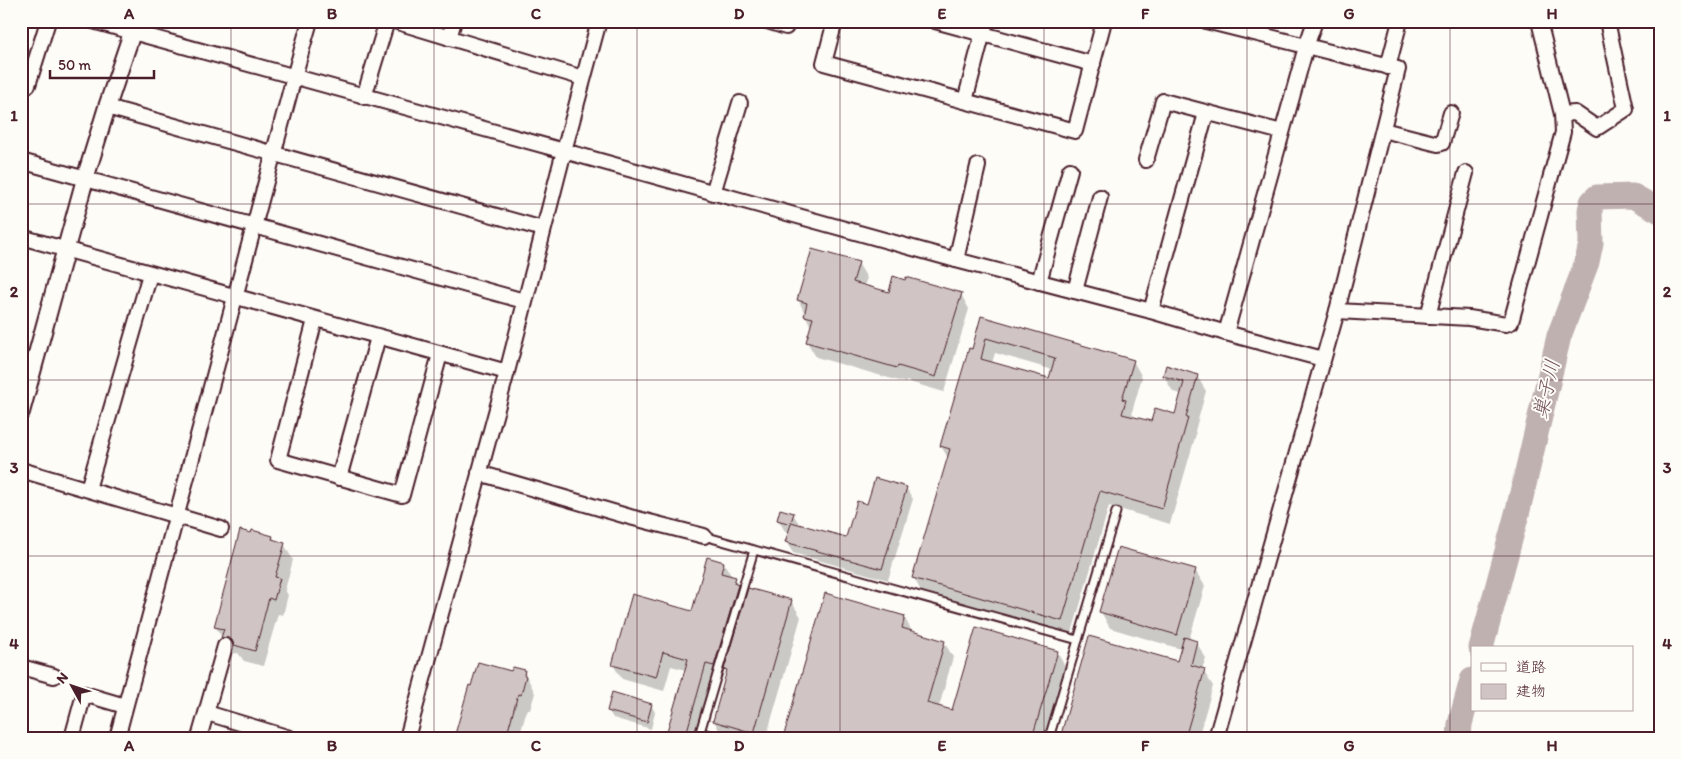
<svg xmlns="http://www.w3.org/2000/svg" width="1681" height="759" viewBox="0 0 1681 759" font-family="Itim,'Klee One',sans-serif">
  <style>
    .shadow { fill: #0003; fill-rule: evenodd }
    .lines { fill: none; stroke-linecap: round; stroke-linejoin: round }
    .river { stroke: #c0b1b1; stroke-width: 25 }
    .building { fill: #d0c5c4; stroke: #4a1f2b; fill-rule: evenodd }
    .service-casing { stroke: #4a1f2b; stroke-width: 11 }
    .minor-casing { stroke: #4a1f2b; stroke-width: 18 }
    .tertiary-casing { stroke: #4a1f2b; stroke-width: 20 }
    .service { stroke: #fdfcf7; stroke-width: 7 }
    .minor { stroke: #fdfcf7; stroke-width: 14 }
    .tertiary { stroke: #fdfcf7; stroke-width: 16 }
    .grid { fill: none; stroke: #4a1f2b; stroke-width: 1; stroke-opacity: 0.55 }
    .labels { text-anchor: middle; dominant-baseline: central; stroke-width: 4; stroke-linejoin: round; paint-order: stroke }
    .water-label { font-size: 20px; font-style: italic; fill: #73525a; stroke: #fdfcf7 }
    .neatline { fill: none; stroke: #4a1f2b; stroke-width: 2 }
    .grid-label { font-size: 16px; text-anchor: middle; font-weight: bold; fill: #4a1f2b }
  </style>
  <rect width="100%" height="100%" fill="#fdfcf7"/>
  <filter id="ink" filterUnits="userSpaceOnUse"><feTurbulence type="fractalNoise" baseFrequency=".02" numOctaves="2"/><feDisplacementMap in="SourceGraphic" scale="10" xChannelSelector="R" yChannelSelector="G"/><feConvolveMatrix kernelMatrix="1 2 1 2 8 2 1 2 1" color-interpolation-filters="sRGB"/></filter>
  <g filter="url(#ink)">
    <!-- shadow -->
    <g class="shadow">
      <path d="M 858,263 L 867,278 L 864,286 L 890,294 L 961,294 L 969,309 L 944,392 L 906,381 L 906,383 L 816,357 L 807,342 L 811,327 L 798,299 Z"/>
      <path d="M 982,318 L 1133,361 L 1142,377 L 1132,412 L 1134,418 L 1152,423 L 1175,415 L 1182,394 L 1173,392 L 1164,376 L 1197,376 L 1206,391 L 1195,431 L 1196,434 L 1170,524 L 1109,506 L 1071,636 L 922,593 L 914,578 L 948,458 L 941,446 ZM 995,353 L 1053,370 L 1050,380 L 992,363 Z"/>
      <path d="M 906,488 L 913,499 L 888,580 L 793,553 L 786,542 L 790,532 L 785,531 L 778,520 L 793,514 L 800,525 L 847,539 Z"/>
      <path d="M 273,537 L 275,541 L 284,544 L 293,560 L 285,590 L 288,595 L 283,615 L 278,614 L 263,666 L 244,661 L 238,653 L 232,654 L 215,626 Z"/>
      <path d="M 724,563 L 732,577 L 735,578 L 746,601 L 791,601 L 801,617 L 766,738 L 723,737 L 714,721 L 728,673 L 725,669 L 722,680 L 714,678 L 697,738 L 666,738 L 686,670 L 671,666 L 664,691 L 622,679 L 613,665 L 692,613 Z"/>
      <path d="M 1195,570 L 1205,586 L 1189,640 L 1196,642 L 1206,658 L 1202,669 L 1213,686 L 1198,738 L 1061,738 L 1178,662 L 1181,649 L 1110,628 L 1101,612 Z"/>
      <path d="M 904,617 L 913,633 L 944,642 L 953,657 L 939,707 L 953,711 L 1057,652 L 1066,668 L 1046,738 L 785,738 Z"/>
      <path d="M 524,671 L 535,693 L 530,710 L 527,710 L 519,738 L 455,738 L 512,673 Z"/>
      <path d="M 651,705 L 655,712 L 651,729 L 613,718 L 608,710 Z"/>
    </g>
    <g class="lines">
      <!-- river -->
      <g class="river">
        <path d="M 1481,648 L 1518,510 L 1559,336 L 1587,262 L 1591,243 L 1590,210 L 1592,202 L 1597,197 L 1633,196 L 1660,211"/>
        <path d="M 1459,738 L 1460,724 L 1472,680"/>
      </g>
    </g>
    <!-- building -->
    <g class="building">
      <path d="M 812,249 L 859,262 L 853,282 L 889,292 L 893,276 L 905,280 L 906,277 L 962,293 L 936,377 L 898,366 L 897,368 L 806,342 L 813,318 L 804,316 L 807,303 L 797,300 Z"/>
      <path d="M 981,316 L 1134,360 L 1122,399 L 1126,400 L 1122,414 L 1151,421 L 1155,408 L 1175,414 L 1184,382 L 1163,376 L 1166,365 L 1198,375 L 1186,417 L 1188,418 L 1162,509 L 1100,491 L 1062,621 L 912,578 L 950,449 L 940,446 L 969,348 L 972,349 ZM 986,338 L 1055,358 L 1049,378 L 981,359 Z"/>
      <path d="M 875,478 L 907,487 L 882,569 L 785,542 L 791,524 L 777,520 L 780,509 L 794,513 L 791,522 L 846,537 L 857,501 L 867,504 Z"/>
      <path d="M 240,530 L 251,533 L 252,530 L 273,536 L 272,539 L 285,543 L 275,577 L 280,578 L 274,600 L 269,598 L 255,651 L 234,645 L 232,640 L 228,638 L 221,638 L 224,629 L 214,627 Z"/>
      <path d="M 1118,547 L 1196,569 L 1177,635 L 1099,612 Z"/>
      <path d="M 707,557 L 724,562 L 721,573 L 736,577 L 734,583 L 738,585 L 714,666 L 706,664 L 685,738 L 665,738 L 688,659 L 663,652 L 656,677 L 612,665 L 632,594 L 692,611 Z"/>
      <path d="M 748,588 L 792,600 L 754,733 L 713,721 L 727,670 L 724,669 Z"/>
      <path d="M 825,593 L 905,616 L 902,628 L 945,641 L 927,703 L 952,710 L 976,627 L 1058,651 L 1032,738 L 783,738 Z"/>
      <path d="M 1089,636 L 1177,661 L 1184,637 L 1197,641 L 1191,665 L 1205,669 L 1185,738 L 1060,738 Z"/>
      <path d="M 478,662 L 511,671 L 513,667 L 525,670 L 524,675 L 526,676 L 521,695 L 518,694 L 506,738 L 454,738 L 469,685 L 471,686 Z"/>
      <path d="M 612,692 L 652,704 L 647,722 L 607,711 Z"/>
    </g>
    <g class="lines">
      <defs>
        <g id="service">
          <path d="M 704,536 L 1078,640"/>
          <path d="M 718,738 L 700,732 L 754,550"/>
          <path d="M 1049,738 L 1116,512"/>
        </g>
        <g id="minor">
          <path d="M 93,21 L 564,151 L 507,372 L 407,738"/>
          <path d="M 394,21 L 583,78"/>
          <path d="M 599,21 L 564,151 L 956,260 L 1151,311 L 1226,333 L 1323,359"/>
          <path d="M 767,21 L 786,27"/>
          <path d="M 835,21 L 824,63 L 1075,131 L 1104,21"/>
          <path d="M 935,21 L 1093,64"/>
          <path d="M 1206,21 L 1398,69 L 1337,311 L 1216,738"/>
          <path d="M 449,38 L 454,21"/>
          <path d="M 1388,67 L 1400,21"/>
          <path d="M 28,85 L 48,21"/>
          <path d="M 364,97 L 387,21"/>
          <path d="M 965,101 L 986,21"/>
          <path d="M 107,107 L 543,229"/>
          <path d="M 1562,114 L 1575,113 L 1597,128 L 1626,109 L 1607,21"/>
          <path d="M 1383,130 L 1438,144 L 1442,143 L 1451,113"/>
          <path d="M 1146,160 L 1163,101 L 1282,132"/>
          <path d="M 21,161 L 524,301"/>
          <path d="M 713,193 L 740,103"/>
          <path d="M 21,237 L 507,372"/>
          <path d="M 956,260 L 978,166"/>
          <path d="M 1039,282 L 1070,170"/>
          <path d="M 1075,291 L 1100,197"/>
          <path d="M 1151,311 L 1206,113"/>
          <path d="M 1337,311 L 1469,318 L 1506,324 L 1511,322 L 1563,132 L 1562,114 L 1539,21"/>
          <path d="M 1428,316 L 1466,173"/>
          <path d="M 315,320 L 278,460 L 402,495 L 440,354"/>
          <path d="M 1226,333 L 1306,47 L 1315,21"/>
          <path d="M 21,470 L 221,529"/>
          <path d="M 479,473 L 630,517 L 704,536"/>
          <path d="M 339,478 L 378,337"/>
          <path d="M 88,489 L 150,274"/>
          <path d="M 21,667 L 54,676"/>
          <path d="M 207,713 L 290,738"/>
          <path d="M 72,738 L 84,694 L 125,706"/>
          <path d="M 117,738 L 294,77 L 310,21"/>
          <path d="M 199,738 L 225,646"/>
        </g>
        <path id="tertiary" d="M 21,412 L 85,179 L 107,107 L 136,21"/>
      </defs>
      <!-- service casing -->
      <use href="#service" class="service-casing"/>
      <!-- minor casing -->
      <use href="#minor" class="minor-casing"/>
      <!-- tertiary casing -->
      <use href="#tertiary" class="tertiary-casing"/>
      <!-- service -->
      <use href="#service" class="service"/>
      <!-- minor -->
      <use href="#minor" class="minor"/>
      <!-- tertiary -->
      <use href="#tertiary" class="tertiary"/>
    </g>
  </g>
  <!-- grid -->
  <path class="grid" d="M 231,21 L 231,738M 434,21 L 434,738M 637,21 L 637,738M 840,21 L 840,738M 1044,21 L 1044,738M 1247,21 L 1247,738M 1450,21 L 1450,738M 21,204 L 1660,204M 21,380 L 1660,380M 21,556 L 1660,556"/>
  <g class="labels">
    <!-- water labels -->
    <g class="water-label">
      <text transform="translate(1546 389) rotate(-77)">巣子川</text>
    </g>
  </g>
  <!-- margin -->
  <rect width="1681" height="759" fill="none" stroke="#fdfcf7" stroke-width="55"/>
  <!-- legend -->
  <rect x="1471" y="646" width="162" height="65" fill="#fdfcf7" stroke="#b5a4a5"/>
  <rect x="1481" y="663" width="25" height="8" fill="#fdfcf7" stroke="#b5a4a5"/>
  <text x="1516" y="672" font-size="15" fill="#4a1f2b">道路</text>
  <rect x="1481" y="684" width="25" height="15" fill="#d0c5c4" stroke="#b5a4a5"/>
  <text x="1516" y="696" font-size="15" fill="#4a1f2b">建物</text>
  <!-- north arrow -->
  <g transform="translate(72 686) rotate(310)" stroke="#fdfcf7" stroke-width="4" paint-order="stroke">
  <path d="M0-4L9 19L0 12L-9 19Z" fill="#4a1f2b"/>
  <text y="-8" font-size="14" font-weight="bold" text-anchor="middle" fill="#4a1f2b">N</text>
  </g>
  <!-- scale -->
  <path d="M50 70v8h104v-8" fill="none" stroke="#4a1f2b" stroke-width="2.5"/>
  <text x="58" y="70" font-size="15" fill="#4a1f2b" stroke="#fdfcf7" stroke-width="4" paint-order="stroke">50 m</text>
  <rect x="28" y="28" width="1626" height="704" class="neatline"/>
  <g class="grid-label">
    <text x="129" y="19">A</text>
    <text x="332" y="19">B</text>
    <text x="536" y="19">C</text>
    <text x="739" y="19">D</text>
    <text x="942" y="19">E</text>
    <text x="1145" y="19">F</text>
    <text x="1349" y="19">G</text>
    <text x="1552" y="19">H</text>
    <text x="14" y="121">1</text>
    <text x="1667" y="121">1</text>
    <text x="14" y="297">2</text>
    <text x="1667" y="297">2</text>
    <text x="14" y="473">3</text>
    <text x="1667" y="473">3</text>
    <text x="14" y="649">4</text>
    <text x="1667" y="649">4</text>
    <text x="129" y="751">A</text>
    <text x="332" y="751">B</text>
    <text x="536" y="751">C</text>
    <text x="739" y="751">D</text>
    <text x="942" y="751">E</text>
    <text x="1145" y="751">F</text>
    <text x="1349" y="751">G</text>
    <text x="1552" y="751">H</text>
  </g>
</svg>
